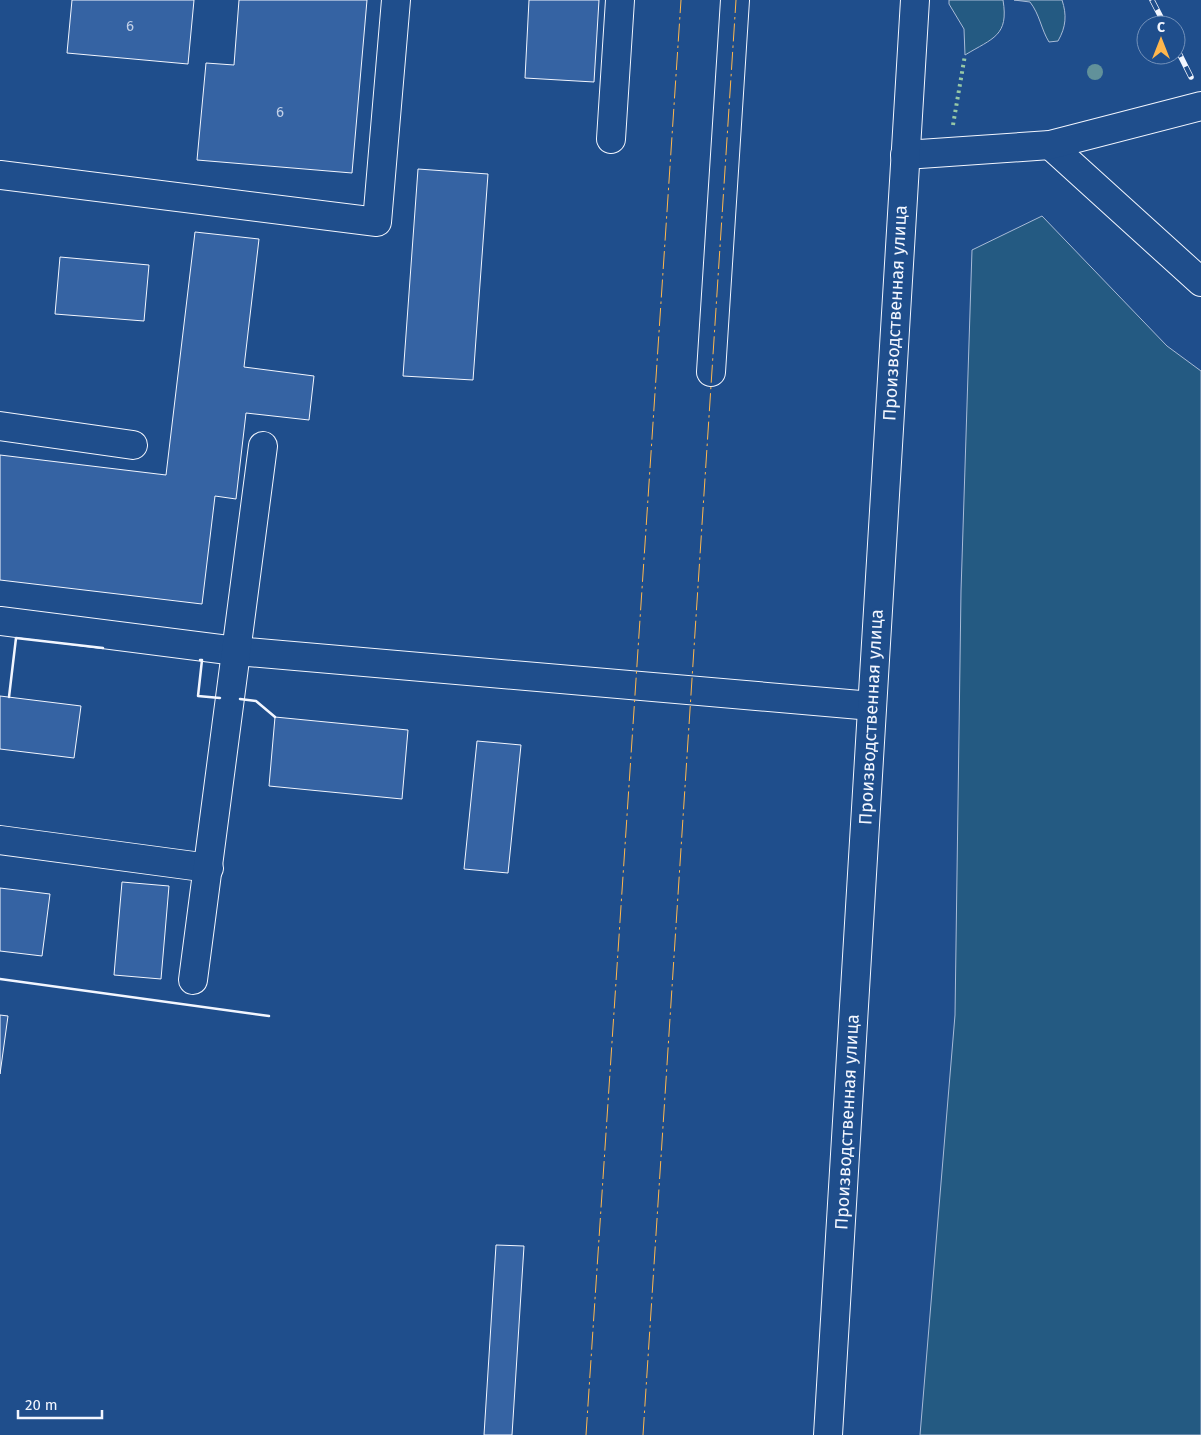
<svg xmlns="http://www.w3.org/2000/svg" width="1201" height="1435" viewBox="0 0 1201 1435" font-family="'Fira Sans',sans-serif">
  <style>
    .green { fill: #245a82; stroke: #a8bbd7 }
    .building { fill: #3563a3; stroke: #f2f6ff }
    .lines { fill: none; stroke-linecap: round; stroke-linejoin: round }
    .minor-casing { stroke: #f2f6ff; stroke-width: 30 }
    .major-casing { stroke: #f2f6ff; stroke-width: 30 }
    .minor { stroke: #1f4e8c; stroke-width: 28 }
    .major { stroke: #1f4e8c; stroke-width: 28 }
    .rail-casing { stroke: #f2f6ff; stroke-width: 5.5 }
    .rail { stroke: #1f4e8c; stroke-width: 4; stroke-dasharray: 11; stroke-linecap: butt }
    .hedge { stroke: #97c8a6; stroke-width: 4; stroke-dasharray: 2.5 4; stroke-linecap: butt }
    .wall { stroke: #f2f6ff; stroke-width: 2.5 }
    .power { stroke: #ffb74d; stroke-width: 1; stroke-dasharray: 18 4 2.5 4; stroke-linecap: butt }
    .tree { fill: #61919a }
    .labels { text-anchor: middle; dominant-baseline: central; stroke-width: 4; stroke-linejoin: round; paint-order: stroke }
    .number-label { font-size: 15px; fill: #c3d1e8 }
    .street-label { font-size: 18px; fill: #f2f6ff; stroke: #1f4e8c }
  </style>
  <rect width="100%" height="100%" fill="#1f4e8c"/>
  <!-- green -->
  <g class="green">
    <path d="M 949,0 L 1003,0 C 1009,36 993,38 965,55 L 964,29 L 949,4 Z"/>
    <path d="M 1014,0 L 1062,0 C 1067,15 1066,27 1058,41 L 1049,42 C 1041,29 1040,15 1030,2 Z"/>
    <path d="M 1042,216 L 1167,346 L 1201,371 L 1201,1435 L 920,1435 L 955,1015 L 961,591 L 972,250 Z"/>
  </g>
  <!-- building -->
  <g class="building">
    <path d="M 72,0 L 194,0 L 188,64 L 67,53 Z"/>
    <path d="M 239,0 L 367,0 L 352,173 L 197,160 L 206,63 L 234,65 Z"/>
    <path d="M 529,0 L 599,0 L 594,82 L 525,78 Z"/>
    <path d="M 418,169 L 488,174 L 473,380 L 403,376 Z"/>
    <path d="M 195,232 L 259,239 L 244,367 L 314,376 L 309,420 L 246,413 L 236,499 L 215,496 L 202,604 L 0,580 L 0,455 L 166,475 Z"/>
    <path d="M 60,257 L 149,265 L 144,321 L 55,314 Z"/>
    <path d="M 0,696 L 81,706 L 74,758 L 0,749 Z"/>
    <path d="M 275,717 L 408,730 L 402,799 L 269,786 Z"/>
    <path d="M 477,741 L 521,745 L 508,873 L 464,869 Z"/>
    <path d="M 122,882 L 169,886 L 161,979 L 114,975 Z"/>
    <path d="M 0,888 L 50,894 L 42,956 L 0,951 Z"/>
    <path d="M 0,1015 L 8,1016 L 0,1074 Z"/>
    <path d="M 496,1245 L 524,1246 L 512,1435 L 484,1435 Z"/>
  </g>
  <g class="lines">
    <defs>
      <g id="minor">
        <path d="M 611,139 L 620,0"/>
        <path d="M 1050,145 L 1201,282"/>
        <path d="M 905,155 L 1050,145 L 1201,106"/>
        <path d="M 0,175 L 377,222 L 396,0"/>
        <path d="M 711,372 L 735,0"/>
        <path d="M 0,426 L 133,445"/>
        <path d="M 0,621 L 236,651 L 872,706"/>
        <path d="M 0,840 L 209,868"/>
        <path d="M 193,980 L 263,446"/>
      </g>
      <path id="major" d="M 828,1435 L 915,0"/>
    </defs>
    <!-- minor casing -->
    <use href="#minor" class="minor-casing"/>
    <!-- major casing -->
    <use href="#major" class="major-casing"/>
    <!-- minor -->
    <use href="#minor" class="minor"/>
    <!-- major -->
    <use href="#major" class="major"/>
    <defs>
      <g id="rail">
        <path d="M 1152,0 L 1165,25"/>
        <path d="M 1176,47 L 1191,77"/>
      </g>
    </defs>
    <!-- rail casing -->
    <use href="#rail" class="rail-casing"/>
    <!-- rail -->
    <use href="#rail" class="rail"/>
    <!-- hedge -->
    <path class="hedge" d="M 953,125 L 965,55"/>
    <!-- wall -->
    <g class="wall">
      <path d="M 200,660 L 202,660 L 198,696 L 220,698"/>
      <path d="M 9,697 L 16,638 L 103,648"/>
      <path d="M 240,699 L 256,701 L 275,717"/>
      <path d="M 0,979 L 269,1016"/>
    </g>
    <!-- power -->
    <g class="power">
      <path d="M 586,1435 L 681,0"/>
      <path d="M 643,1435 L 736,0"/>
    </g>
  </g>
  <!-- trees -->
  <circle class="tree" cx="1095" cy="72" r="8"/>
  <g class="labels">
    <!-- number labels -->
    <g class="number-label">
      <text x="130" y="26">6</text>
      <text x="280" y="112">6</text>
    </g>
    <!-- street labels -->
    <g class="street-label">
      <text transform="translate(895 313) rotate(-87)">Производственная улица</text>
      <text transform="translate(871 717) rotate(-87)">Производственная улица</text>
      <text transform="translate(847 1122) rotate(-87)">Производственная улица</text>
    </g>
  </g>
  <!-- north arrow -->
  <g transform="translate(1161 40)"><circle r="24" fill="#1f4e8c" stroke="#7391ba"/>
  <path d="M0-4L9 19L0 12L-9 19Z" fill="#ffb74d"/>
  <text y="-8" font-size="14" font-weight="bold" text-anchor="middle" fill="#f2f6ff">С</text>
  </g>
  <!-- scale -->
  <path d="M18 1410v8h84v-8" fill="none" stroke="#f2f6ff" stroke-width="2.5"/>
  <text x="25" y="1410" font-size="15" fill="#f2f6ff" stroke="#1f4e8c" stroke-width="4" paint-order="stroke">20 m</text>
</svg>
